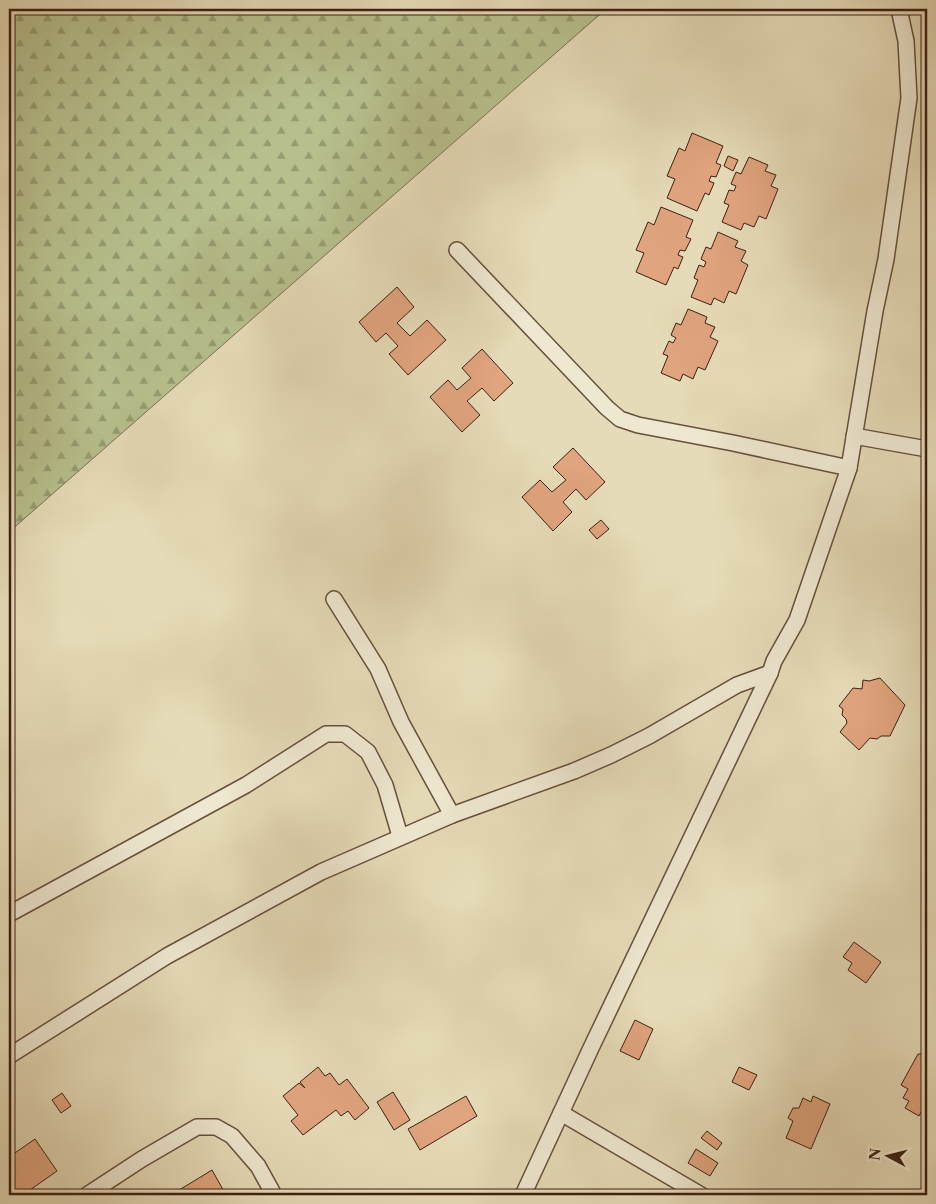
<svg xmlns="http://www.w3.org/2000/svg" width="936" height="1204" viewBox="0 0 936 1204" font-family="'Libre Caslon Text',serif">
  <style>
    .forest { fill: url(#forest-firs); stroke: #7a7050 }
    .building { fill: #e0a47e; stroke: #3d2012 }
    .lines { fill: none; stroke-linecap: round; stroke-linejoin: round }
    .minor-casing { stroke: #674f3c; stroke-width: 18 }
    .minor { stroke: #efe8d1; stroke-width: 15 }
  </style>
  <defs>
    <pattern id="forest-firs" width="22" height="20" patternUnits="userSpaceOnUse" patternTransform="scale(1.25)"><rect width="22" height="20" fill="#b7c08d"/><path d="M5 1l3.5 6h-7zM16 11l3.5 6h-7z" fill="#969c72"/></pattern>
  </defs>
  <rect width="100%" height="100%" fill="#e6dbb8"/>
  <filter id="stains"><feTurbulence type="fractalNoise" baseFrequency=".004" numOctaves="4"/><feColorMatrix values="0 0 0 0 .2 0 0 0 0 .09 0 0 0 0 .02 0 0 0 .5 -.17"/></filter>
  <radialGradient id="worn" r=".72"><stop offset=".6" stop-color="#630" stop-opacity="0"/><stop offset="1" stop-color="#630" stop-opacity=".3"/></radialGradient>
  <!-- forest -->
  <path class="forest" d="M 9,9 L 606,9 L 9,532 Z"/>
  <!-- building -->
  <g class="building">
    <path d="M 692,133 L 723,146 L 716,163 L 721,165 L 716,177 L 711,176 L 709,181 L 714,183 L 709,195 L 705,193 L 697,211 L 667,198 L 675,179 L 667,176 L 679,148 L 685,151 Z"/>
    <path d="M 728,156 L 738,160 L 733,171 L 724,166 Z"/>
    <path d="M 749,157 L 768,165 L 765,171 L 776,175 L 771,186 L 778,189 L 766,219 L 759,216 L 754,227 L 744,223 L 741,230 L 722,222 L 729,205 L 724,203 L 729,190 L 734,191 L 736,186 L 731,184 L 736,172 L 741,174 Z"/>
    <path d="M 661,207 L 693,220 L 686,237 L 691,239 L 685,251 L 680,250 L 678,255 L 683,257 L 678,269 L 674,267 L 666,285 L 636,272 L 644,253 L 636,250 L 648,222 L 654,225 Z"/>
    <path d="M 718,232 L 738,241 L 735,247 L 746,251 L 741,261 L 748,265 L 736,294 L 729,291 L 724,303 L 714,298 L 711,305 L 691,297 L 698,280 L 694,278 L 699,265 L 704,267 L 706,262 L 701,259 L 706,247 L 711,249 Z"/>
    <path d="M 397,287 L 414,307 L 397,323 L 410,336 L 427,320 L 446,340 L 408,375 L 389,354 L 398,346 L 386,333 L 376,342 L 359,322 Z"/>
    <path d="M 688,309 L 707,317 L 705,323 L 715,327 L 710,337 L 718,341 L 705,370 L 698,367 L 693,379 L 683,374 L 680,381 L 661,373 L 668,356 L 663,354 L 669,341 L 673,343 L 676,338 L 671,335 L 676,323 L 681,325 Z"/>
    <path d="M 482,349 L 513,383 L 494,401 L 482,388 L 467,401 L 480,415 L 462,432 L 430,397 L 448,380 L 457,390 L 471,378 L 462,368 Z"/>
    <path d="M 573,448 L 605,482 L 586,500 L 576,489 L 563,502 L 572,512 L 553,531 L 522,497 L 540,480 L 552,492 L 566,480 L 553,467 Z"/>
    <path d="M 601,520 L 609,529 L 597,539 L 589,530 Z"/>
    <path d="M 880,678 L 905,705 L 890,736 L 881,736 L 877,739 L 870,738 L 859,750 L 840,732 L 847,723 L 846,719 L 842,715 L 843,709 L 839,706 L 853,688 L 862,689 L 863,680 L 869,681 Z"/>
    <path d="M 854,942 L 881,962 L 866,983 L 848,970 L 852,963 L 843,957 Z"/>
    <path d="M 635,1020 L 653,1029 L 639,1060 L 620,1051 Z"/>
    <path d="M 918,1054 L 927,1054 L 927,1113 L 922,1110 L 919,1116 L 905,1108 L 909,1101 L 903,1098 L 908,1089 L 901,1085 Z"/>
    <path d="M 318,1067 L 325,1076 L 330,1073 L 339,1085 L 347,1079 L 369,1108 L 355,1120 L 348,1111 L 341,1116 L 336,1110 L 303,1135 L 291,1121 L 298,1115 L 283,1096 L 299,1083 L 305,1088 L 300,1082 Z"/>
    <path d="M 739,1067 L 757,1075 L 749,1090 L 732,1082 Z"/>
    <path d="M 393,1092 L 410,1120 L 394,1130 L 377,1102 Z"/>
    <path d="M 62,1093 L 71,1106 L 61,1113 L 52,1100 Z"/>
    <path d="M 466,1096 L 477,1116 L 420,1150 L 408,1129 Z"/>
    <path d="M 813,1096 L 830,1104 L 811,1149 L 786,1138 L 793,1121 L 788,1118 L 793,1108 L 799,1108 L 803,1098 L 811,1102 Z"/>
    <path d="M 707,1131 L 722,1143 L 717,1150 L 701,1138 Z"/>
    <path d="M 35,1139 L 57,1171 L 23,1195 L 9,1195 L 9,1157 Z"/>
    <path d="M 696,1149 L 718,1163 L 710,1176 L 688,1163 Z"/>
    <path d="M 212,1170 L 226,1195 L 171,1195 Z"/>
  </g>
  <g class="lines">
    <defs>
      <g id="minor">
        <path d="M 457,250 L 607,408 L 620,419 L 638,425 L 733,443 L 849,468"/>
        <path d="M 854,436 L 927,449"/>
        <path d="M 334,599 L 378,669 L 401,722 L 452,815"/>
        <path d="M 9,914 L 246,785 L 326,734 L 345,734 L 368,752 L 385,785 L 400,836"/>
        <path d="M 9,1056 L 167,956 L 321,872 L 452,815 L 574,771 L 611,755 L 649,736 L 737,685 L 770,673"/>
        <path d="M 561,1113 L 701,1195"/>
        <path d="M 87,1195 L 142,1159 L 197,1127 L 216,1127 L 232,1136 L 258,1166 L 274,1195"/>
        <path d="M 523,1195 L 591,1048 L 770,673 L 774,661 L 797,620 L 849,468 L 875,311 L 886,259 L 909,98 L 906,41 L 899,9"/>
      </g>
    </defs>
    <!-- minor casing -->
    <use href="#minor" class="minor-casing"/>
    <!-- minor -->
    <use href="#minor" class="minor"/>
  </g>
  <!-- margin -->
  <rect width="936" height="1204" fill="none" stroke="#e6dbb8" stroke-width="30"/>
  <rect x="10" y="10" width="916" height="1184" fill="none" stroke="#3d2012" stroke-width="2.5"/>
  <rect x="15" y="15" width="906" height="1174" fill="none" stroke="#3d2012"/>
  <!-- north arrow -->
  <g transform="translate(888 1156) rotate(277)" stroke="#efe8d1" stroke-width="4" paint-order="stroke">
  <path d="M0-4L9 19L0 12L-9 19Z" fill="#3d2012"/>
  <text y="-8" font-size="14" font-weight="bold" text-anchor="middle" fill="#3d2012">N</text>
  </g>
  <rect width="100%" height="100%" filter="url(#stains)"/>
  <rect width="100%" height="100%" fill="url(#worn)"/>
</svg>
